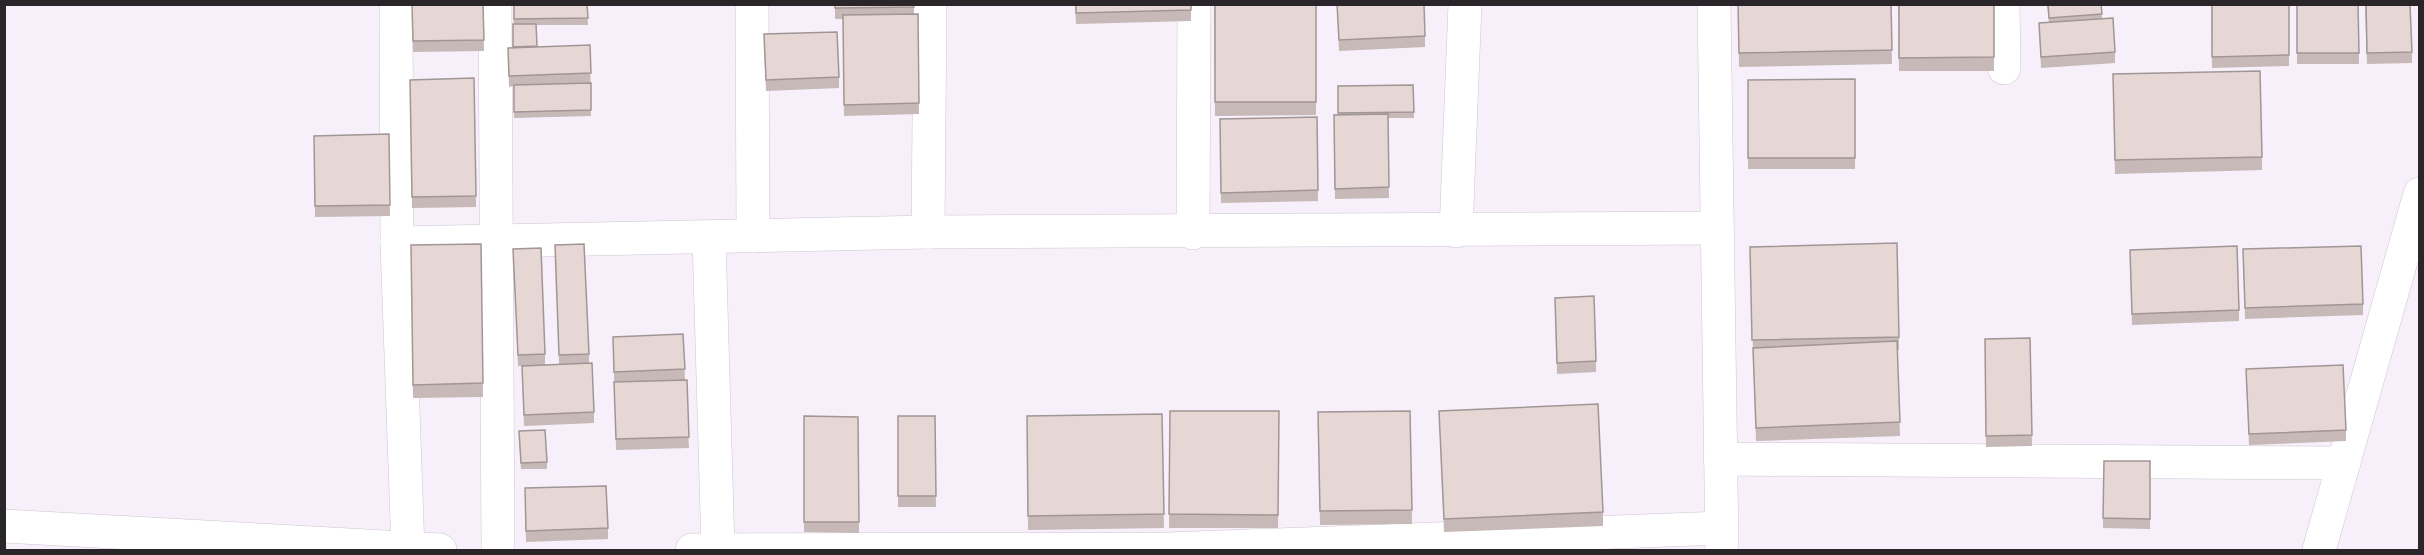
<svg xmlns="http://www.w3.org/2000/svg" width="2424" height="555" viewBox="0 0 2424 555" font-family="Ubuntu,sans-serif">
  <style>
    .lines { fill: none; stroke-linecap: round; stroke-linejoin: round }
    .minor-casing { stroke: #cdc5d0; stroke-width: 34 }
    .minor { stroke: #fff; stroke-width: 33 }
    .wall { fill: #c6b9b7 }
    .building { fill: #e6d7d5; stroke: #a19695; stroke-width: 1.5 }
  </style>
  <rect width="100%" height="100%" fill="#f7effa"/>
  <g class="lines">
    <defs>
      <g id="minor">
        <path d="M 396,4 L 397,243 L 408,550"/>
        <path d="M 495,4 L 498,550"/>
        <path d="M 752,4 L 753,236"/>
        <path d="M 1714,4 L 1722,549"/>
        <path d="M 2003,4 L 2004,68"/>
        <path d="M 1456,231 L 1465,4"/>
        <path d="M 928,232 L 930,4"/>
        <path d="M 1193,233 L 1194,4"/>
        <path d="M 709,237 L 718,550"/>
        <path d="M 397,243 L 928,232 L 1717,228"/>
        <path d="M 1720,459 L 2344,463"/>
        <path d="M 4,526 L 440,550"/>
        <path d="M 692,550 L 1169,549 L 1721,528"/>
        <path d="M 2319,550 L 2420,194"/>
      </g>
    </defs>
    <!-- minor casing -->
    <use href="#minor" class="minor-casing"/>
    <!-- minor -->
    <use href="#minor" class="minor"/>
  </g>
  <!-- wall -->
  <g class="wall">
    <path d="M 412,4 L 483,4 L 484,51 L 413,52 Z"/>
    <path d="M 514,4 L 587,4 L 588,25 L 536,25 L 537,47 L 590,45 L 591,116 L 514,118 L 514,86 L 509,87 L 508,59 L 513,48 Z"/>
    <path d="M 835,4 L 914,4 L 914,14 L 918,14 L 919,114 L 844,116 L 843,19 L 835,19 Z"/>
    <path d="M 1075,4 L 1191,4 L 1191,21 L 1076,24 Z"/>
    <path d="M 1214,4 L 1316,4 L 1316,115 L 1215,116 Z"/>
    <path d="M 1337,4 L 1425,36 L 1425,47 L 1339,51 Z"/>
    <path d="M 1738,4 L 1891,4 L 1892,64 L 1739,67 Z"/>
    <path d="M 1898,4 L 1994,4 L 1994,71 L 1899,71 Z"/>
    <path d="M 2047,4 L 2101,4 L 2102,19 L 2115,52 L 2115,63 L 2041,68 L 2039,23 L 2049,23 Z"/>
    <path d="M 2211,4 L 2289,4 L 2289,66 L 2212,68 Z"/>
    <path d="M 2297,4 L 2358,4 L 2359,64 L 2297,64 Z"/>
    <path d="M 2365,4 L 2412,52 L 2412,63 L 2367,64 Z"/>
    <path d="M 764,45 L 839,77 L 839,88 L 766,91 Z"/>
    <path d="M 474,78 L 476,207 L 412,208 L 410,80 Z"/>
    <path d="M 1855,79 L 1855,169 L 1748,169 L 1748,80 Z"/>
    <path d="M 1413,85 L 1414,118 L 1388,118 L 1389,198 L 1335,199 L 1334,115 L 1338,115 L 1338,86 Z"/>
    <path d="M 2113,88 L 2262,157 L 2262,170 L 2115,174 Z"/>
    <path d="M 1317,117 L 1318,201 L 1221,203 L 1220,119 Z"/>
    <path d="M 389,134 L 390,216 L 315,217 L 314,136 Z"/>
    <path d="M 481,244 L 483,397 L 413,398 L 411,245 Z"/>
    <path d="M 555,245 L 589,354 L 589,363 L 594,412 L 594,423 L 524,426 L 522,366 L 559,364 Z"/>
    <path d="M 513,249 L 545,354 L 545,365 L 518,366 Z"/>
    <path d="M 2243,260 L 2363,304 L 2363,315 L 2245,319 Z"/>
    <path d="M 1750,261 L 1899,337 L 1899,350 L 1897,350 L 1900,436 L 1756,441 Z"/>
    <path d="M 2130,261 L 2239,310 L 2239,321 L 2132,325 Z"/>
    <path d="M 1555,309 L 1596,361 L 1596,372 L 1557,374 Z"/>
    <path d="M 683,334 L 685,380 L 689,448 L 616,450 L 613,337 Z"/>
    <path d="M 2030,338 L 2032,446 L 1986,447 L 1985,339 Z"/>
    <path d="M 2246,369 L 2346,430 L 2346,441 L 2249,445 Z"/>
    <path d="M 1170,411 L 1279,411 L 1278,528 L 1169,528 Z"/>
    <path d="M 1410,411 L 1412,524 L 1320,525 L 1318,412 Z"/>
    <path d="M 1439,411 L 1603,512 L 1603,526 L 1444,532 Z"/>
    <path d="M 1162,414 L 1164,528 L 1028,530 L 1027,416 Z"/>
    <path d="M 804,416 L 858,417 L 859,533 L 804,532 Z"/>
    <path d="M 898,416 L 935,416 L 936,507 L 898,507 Z"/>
    <path d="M 519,437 L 547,462 L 547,469 L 521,469 Z"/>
    <path d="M 2150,461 L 2150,529 L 2103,528 L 2103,518 Z"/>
    <path d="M 525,499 L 608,528 L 608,539 L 526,542 Z"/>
  </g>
  <!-- building -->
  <g class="building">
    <path d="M 412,4 L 483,4 L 484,40 L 413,41 Z"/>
    <path d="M 514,4 L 587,4 L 588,18 L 514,19 Z"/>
    <path d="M 835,4 L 914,4 L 914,7 L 835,8 Z"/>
    <path d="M 1076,4 L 1191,4 L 1191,10 L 1076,13 Z"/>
    <rect x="1215" y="4" width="101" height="98"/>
    <path d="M 1337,4 L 1424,4 L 1425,36 L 1339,40 Z"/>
    <path d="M 1738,4 L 1891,4 L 1892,50 L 1739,53 Z"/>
    <path d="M 1899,4 L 1994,4 L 1994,57 L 1899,58 Z"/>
    <path d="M 2048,4 L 2101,4 L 2102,14 L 2049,18 Z"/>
    <path d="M 2212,4 L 2289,4 L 2289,55 L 2212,57 Z"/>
    <path d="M 2297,4 L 2358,4 L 2359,53 L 2297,53 Z"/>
    <path d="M 2366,4 L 2410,4 L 2412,52 L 2367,53 Z"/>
    <path d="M 918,14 L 919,103 L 844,105 L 843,15 Z"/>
    <path d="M 2113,18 L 2115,52 L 2041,57 L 2039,23 Z"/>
    <path d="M 513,24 L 536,24 L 537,46 L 513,47 Z"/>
    <path d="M 837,32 L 839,77 L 766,80 L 764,34 Z"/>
    <path d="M 590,45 L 591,73 L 509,76 L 508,48 Z"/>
    <path d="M 2260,71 L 2262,157 L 2115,160 L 2113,74 Z"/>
    <path d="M 474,78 L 476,196 L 412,197 L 410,80 Z"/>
    <path d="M 1855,79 L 1855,158 L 1748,158 L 1748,80 Z"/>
    <path d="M 591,83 L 591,110 L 514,112 L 514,85 Z"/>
    <path d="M 1413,85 L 1414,112 L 1338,113 L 1338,86 Z"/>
    <path d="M 1388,114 L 1389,187 L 1335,189 L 1334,115 Z"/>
    <path d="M 1317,117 L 1318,190 L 1221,193 L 1220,119 Z"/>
    <path d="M 389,134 L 390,205 L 315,206 L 314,136 Z"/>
    <path d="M 1897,243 L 1899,337 L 1752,340 L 1750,247 Z"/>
    <path d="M 481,244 L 483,383 L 413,385 L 411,245 Z"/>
    <path d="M 584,244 L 589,354 L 559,355 L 555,245 Z"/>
    <path d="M 2237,246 L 2239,310 L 2132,314 L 2130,250 Z"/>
    <path d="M 2361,246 L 2363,304 L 2245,308 L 2243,249 Z"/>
    <path d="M 541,248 L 545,354 L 518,355 L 513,249 Z"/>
    <path d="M 1594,296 L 1596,361 L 1557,363 L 1555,298 Z"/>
    <path d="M 683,334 L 685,369 L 614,372 L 613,337 Z"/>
    <path d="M 2030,338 L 2032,435 L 1986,436 L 1985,339 Z"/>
    <path d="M 1897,341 L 1900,422 L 1756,428 L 1753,348 Z"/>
    <path d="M 592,363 L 594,412 L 524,415 L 522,366 Z"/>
    <path d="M 2343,365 L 2346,430 L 2249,434 L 2246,369 Z"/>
    <path d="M 687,380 L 689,437 L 616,439 L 614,382 Z"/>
    <path d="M 1598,404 L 1603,512 L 1444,519 L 1439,411 Z"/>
    <path d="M 1170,411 L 1279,411 L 1278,515 L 1169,514 Z"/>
    <path d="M 1410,411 L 1412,510 L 1320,511 L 1318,412 Z"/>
    <path d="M 1162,414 L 1164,514 L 1028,516 L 1027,416 Z"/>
    <path d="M 804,416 L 858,417 L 859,522 L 804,522 Z"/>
    <path d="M 898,416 L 935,416 L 936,496 L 898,496 Z"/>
    <path d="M 545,430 L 547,462 L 521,463 L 519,431 Z"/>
    <path d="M 2104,461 L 2150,461 L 2150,519 L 2103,518 Z"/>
    <path d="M 606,486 L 608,528 L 526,531 L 525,488 Z"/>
  </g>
  <!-- border -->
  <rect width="2424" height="555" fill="none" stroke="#292529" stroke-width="12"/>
</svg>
